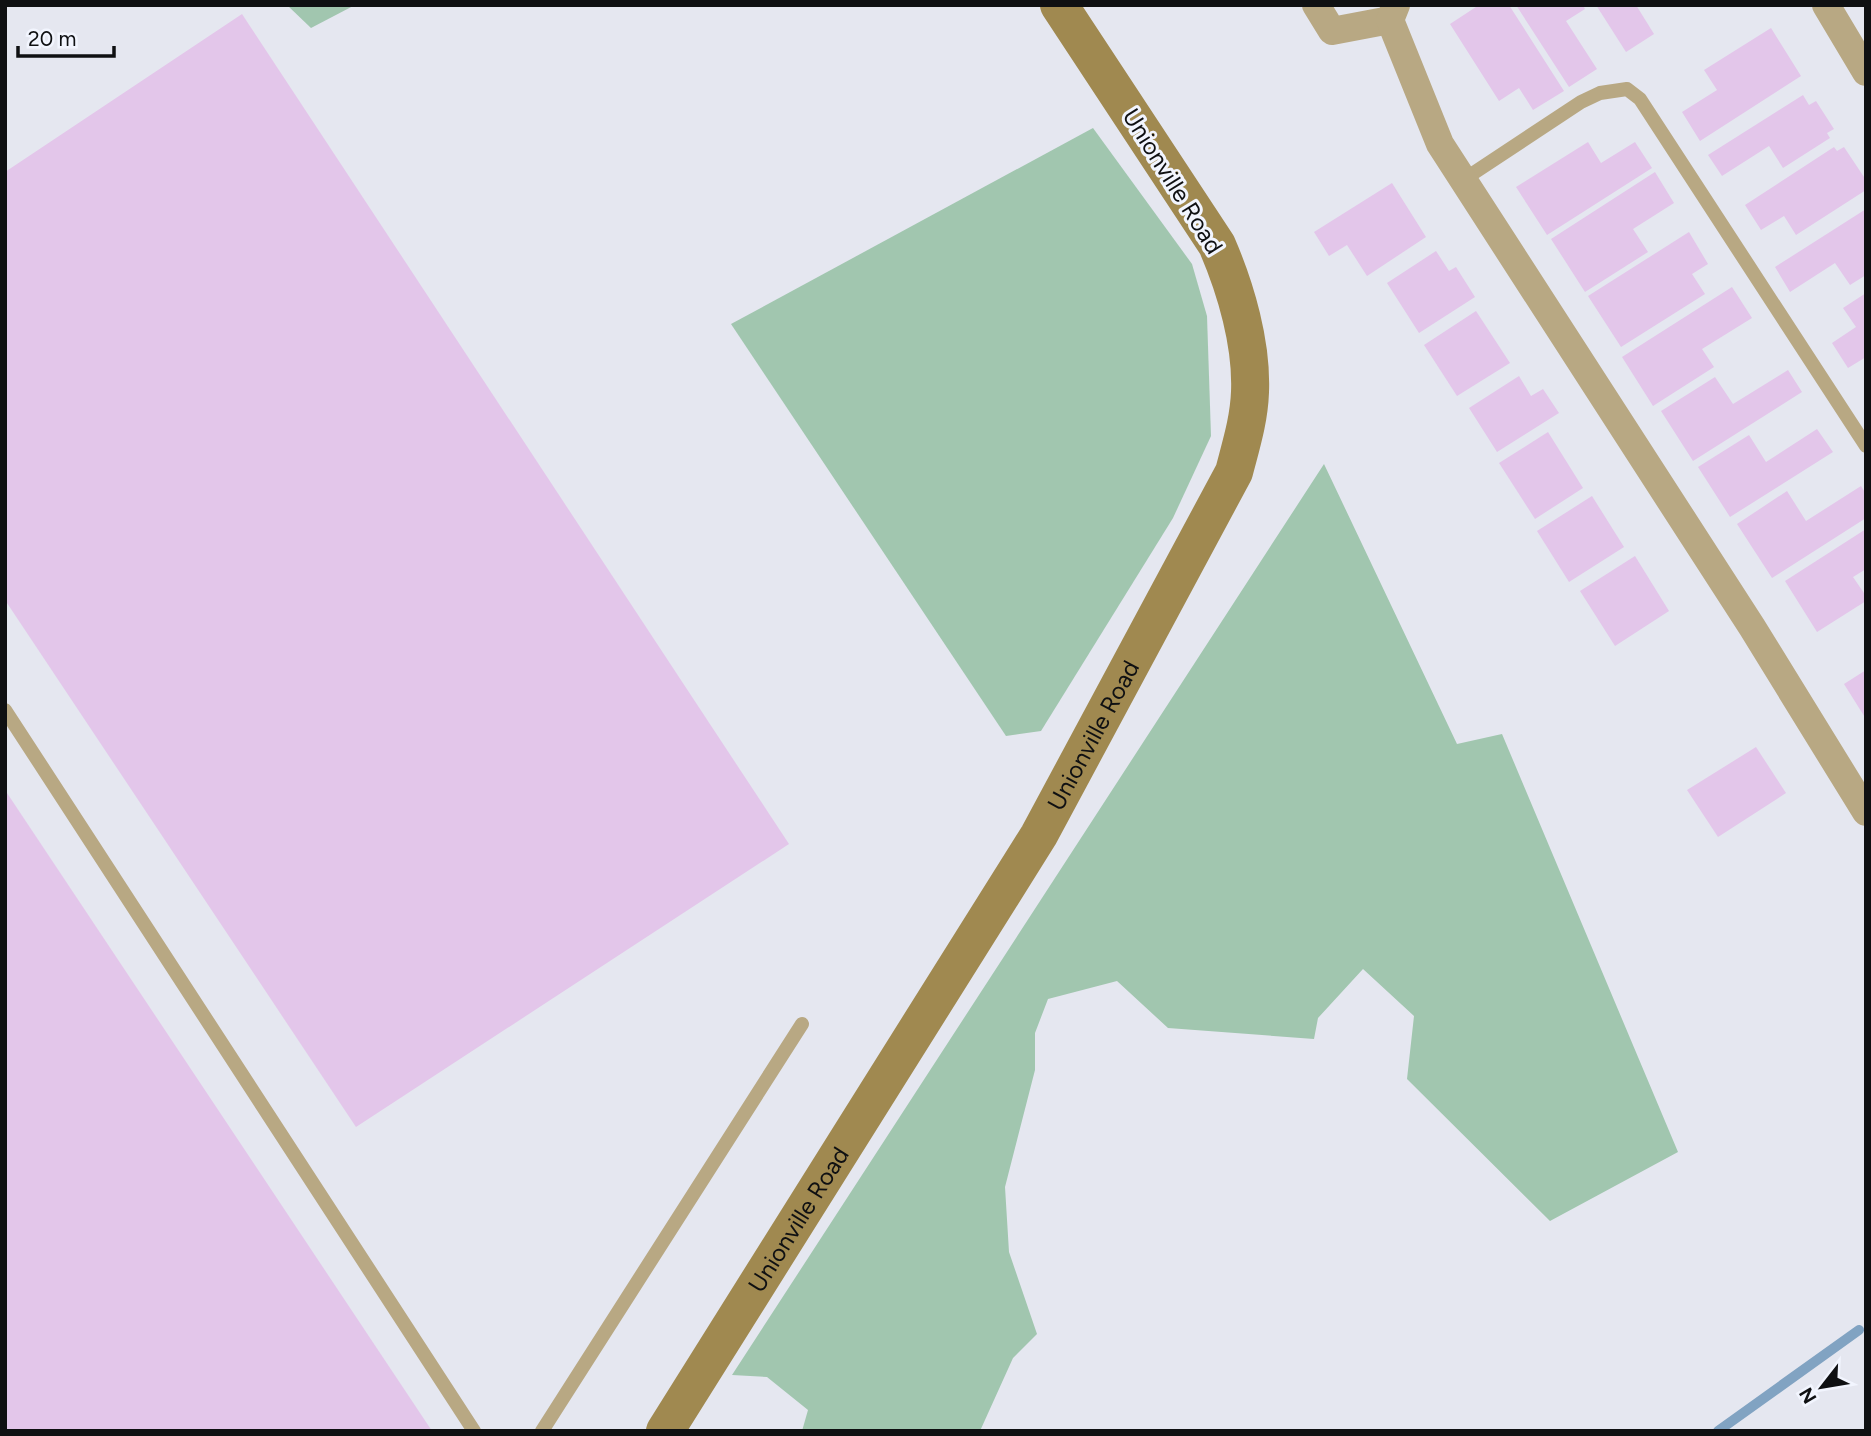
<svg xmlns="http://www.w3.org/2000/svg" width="1871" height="1436" viewBox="0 0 1871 1436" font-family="Figtree,sans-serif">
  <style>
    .green { fill: #a1c6af }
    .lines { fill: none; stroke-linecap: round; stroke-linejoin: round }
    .stream { stroke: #81a3c2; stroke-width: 10 }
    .building { fill: #e3c6ea }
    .lane { stroke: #b8a883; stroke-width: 14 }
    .street { stroke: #b8a883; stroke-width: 28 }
    .secondary { stroke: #a08950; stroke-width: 38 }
    .labels { text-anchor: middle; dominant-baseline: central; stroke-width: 6; stroke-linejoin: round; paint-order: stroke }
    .street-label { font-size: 24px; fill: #0f1012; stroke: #f2f5fe }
  </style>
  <rect width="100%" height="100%" fill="#e5e7f0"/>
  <!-- green -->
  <g class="green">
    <path d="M 287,5 L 355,5 L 311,28 Z"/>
    <path d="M 1093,128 L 1192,264 L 1207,316 L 1211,436 L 1173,518 L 1041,731 L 1006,736 L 731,324 Z"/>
    <path d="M 1324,464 L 1457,744 L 1502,734 L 1678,1152 L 1550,1221 L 1407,1079 L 1414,1016 L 1363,969 L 1318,1018 L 1314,1039 L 1168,1028 L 1117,981 L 1048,999 L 1035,1033 L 1035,1070 L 1005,1187 L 1009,1252 L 1037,1334 L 1013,1358 L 980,1431 L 802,1431 L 808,1410 L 767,1377 L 732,1375 Z"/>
  </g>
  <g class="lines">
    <!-- stream -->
    <path class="stream" d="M 1718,1431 L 1859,1330"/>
  </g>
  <!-- building -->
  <g class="building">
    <path d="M 1479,5 L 1509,5 L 1564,91 L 1533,110 L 1519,88 L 1499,101 L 1450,24 Z"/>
    <path d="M 1516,5 L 1583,5 L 1585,9 L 1566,21 L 1597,69 L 1569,87 Z"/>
    <path d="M 1596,5 L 1636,5 L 1654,34 L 1626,52 Z"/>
    <path d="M 242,14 L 789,844 L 356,1127 L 5,600 L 5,172 Z"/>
    <path d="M 1771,28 L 1801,76 L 1700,141 L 1682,112 L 1717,90 L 1704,70 Z"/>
    <path d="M 1803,95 L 1809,105 L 1816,101 L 1834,129 L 1827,133 L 1830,138 L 1783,168 L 1769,146 L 1722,176 L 1708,155 Z"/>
    <path d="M 1588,142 L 1601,163 L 1635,142 L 1652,168 L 1547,235 L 1516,187 Z"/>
    <path d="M 1834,147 L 1837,151 L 1844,147 L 1866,180 L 1866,190 L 1796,235 L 1784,216 L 1761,230 L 1745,205 Z"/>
    <path d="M 1655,172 L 1674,203 L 1633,229 L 1648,252 L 1585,292 L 1551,239 Z"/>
    <path d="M 1392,183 L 1426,237 L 1367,276 L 1347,245 L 1329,256 L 1314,232 Z"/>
    <path d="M 1866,209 L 1866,275 L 1850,285 L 1835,263 L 1790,292 L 1775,267 Z"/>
    <path d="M 1689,232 L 1708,264 L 1692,274 L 1705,294 L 1621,347 L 1588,296 Z"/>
    <path d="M 1436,251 L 1449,271 L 1456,267 L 1475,297 L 1419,333 L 1387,283 Z"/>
    <path d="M 1732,287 L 1752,318 L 1702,349 L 1714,367 L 1653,406 L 1622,357 Z"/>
    <path d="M 1866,293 L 1866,357 L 1848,368 L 1832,343 L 1856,327 L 1843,308 Z"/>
    <path d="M 1476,311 L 1510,363 L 1457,396 L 1424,345 Z"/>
    <path d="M 1788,370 L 1802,392 L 1693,461 L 1661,411 L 1715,377 L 1733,404 Z"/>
    <path d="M 1519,376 L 1531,396 L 1543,389 L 1559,413 L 1497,452 L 1469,408 Z"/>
    <path d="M 1817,429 L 1833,452 L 1730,517 L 1698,467 L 1749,435 L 1766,462 Z"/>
    <path d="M 1548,432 L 1583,488 L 1535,519 L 1499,463 Z"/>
    <path d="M 1861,486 L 1866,494 L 1866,518 L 1772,578 L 1737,524 L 1787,491 L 1806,521 Z"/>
    <path d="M 1592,496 L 1624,547 L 1569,582 L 1537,531 Z"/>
    <path d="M 1866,529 L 1866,569 L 1853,577 L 1866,596 L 1866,601 L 1817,632 L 1785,581 Z"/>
    <path d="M 1635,556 L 1669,611 L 1615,646 L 1580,591 Z"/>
    <path d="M 1866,670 L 1866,719 L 1844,684 Z"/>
    <path d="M 1756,747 L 1786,793 L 1718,837 L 1687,790 Z"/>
    <path d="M 5,790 L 432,1431 L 5,1431 Z"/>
  </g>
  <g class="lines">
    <!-- lane -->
    <g class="lane">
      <path d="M 1463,180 L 1581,102 L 1600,93 L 1627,89 L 1640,99 L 1866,446"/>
      <path d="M 5,710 L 474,1431"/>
      <path d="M 542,1431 L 802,1024"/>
    </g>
    <!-- street -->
    <g class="street">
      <path d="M 1316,5 L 1332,31 L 1390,20"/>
      <path d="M 1396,5 L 1390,20 L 1440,144 L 1752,627 L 1866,812"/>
      <path d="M 1826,5 L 1866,72"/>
    </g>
    <!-- secondary -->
    <path class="secondary" id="s1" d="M 665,1431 L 1039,835 L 1234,472 C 1241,445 1249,420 1250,392 C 1252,344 1236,289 1217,245 L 1059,5"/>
  </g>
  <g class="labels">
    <!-- street labels -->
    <g class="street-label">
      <text transform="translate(1173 181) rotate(58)">Unionville Road</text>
      <text stroke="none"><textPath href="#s1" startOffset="817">Unionville Road</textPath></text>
      <text stroke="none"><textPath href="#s1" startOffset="250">Unionville Road</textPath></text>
    </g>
  </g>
  <!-- border -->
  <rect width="1871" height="1436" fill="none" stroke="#0f1012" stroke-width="14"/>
  <!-- north arrow -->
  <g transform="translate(1822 1387) rotate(239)" stroke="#f2f5fe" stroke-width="5" paint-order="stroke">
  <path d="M0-5L12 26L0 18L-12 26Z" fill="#0f1012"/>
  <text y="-10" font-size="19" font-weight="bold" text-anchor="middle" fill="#0f1012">N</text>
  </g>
  <!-- scale -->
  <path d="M18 46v10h96v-10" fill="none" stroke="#0f1012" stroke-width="3.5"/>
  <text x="28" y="46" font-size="21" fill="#0f1012" stroke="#f2f5fe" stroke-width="5" paint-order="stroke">20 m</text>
</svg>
